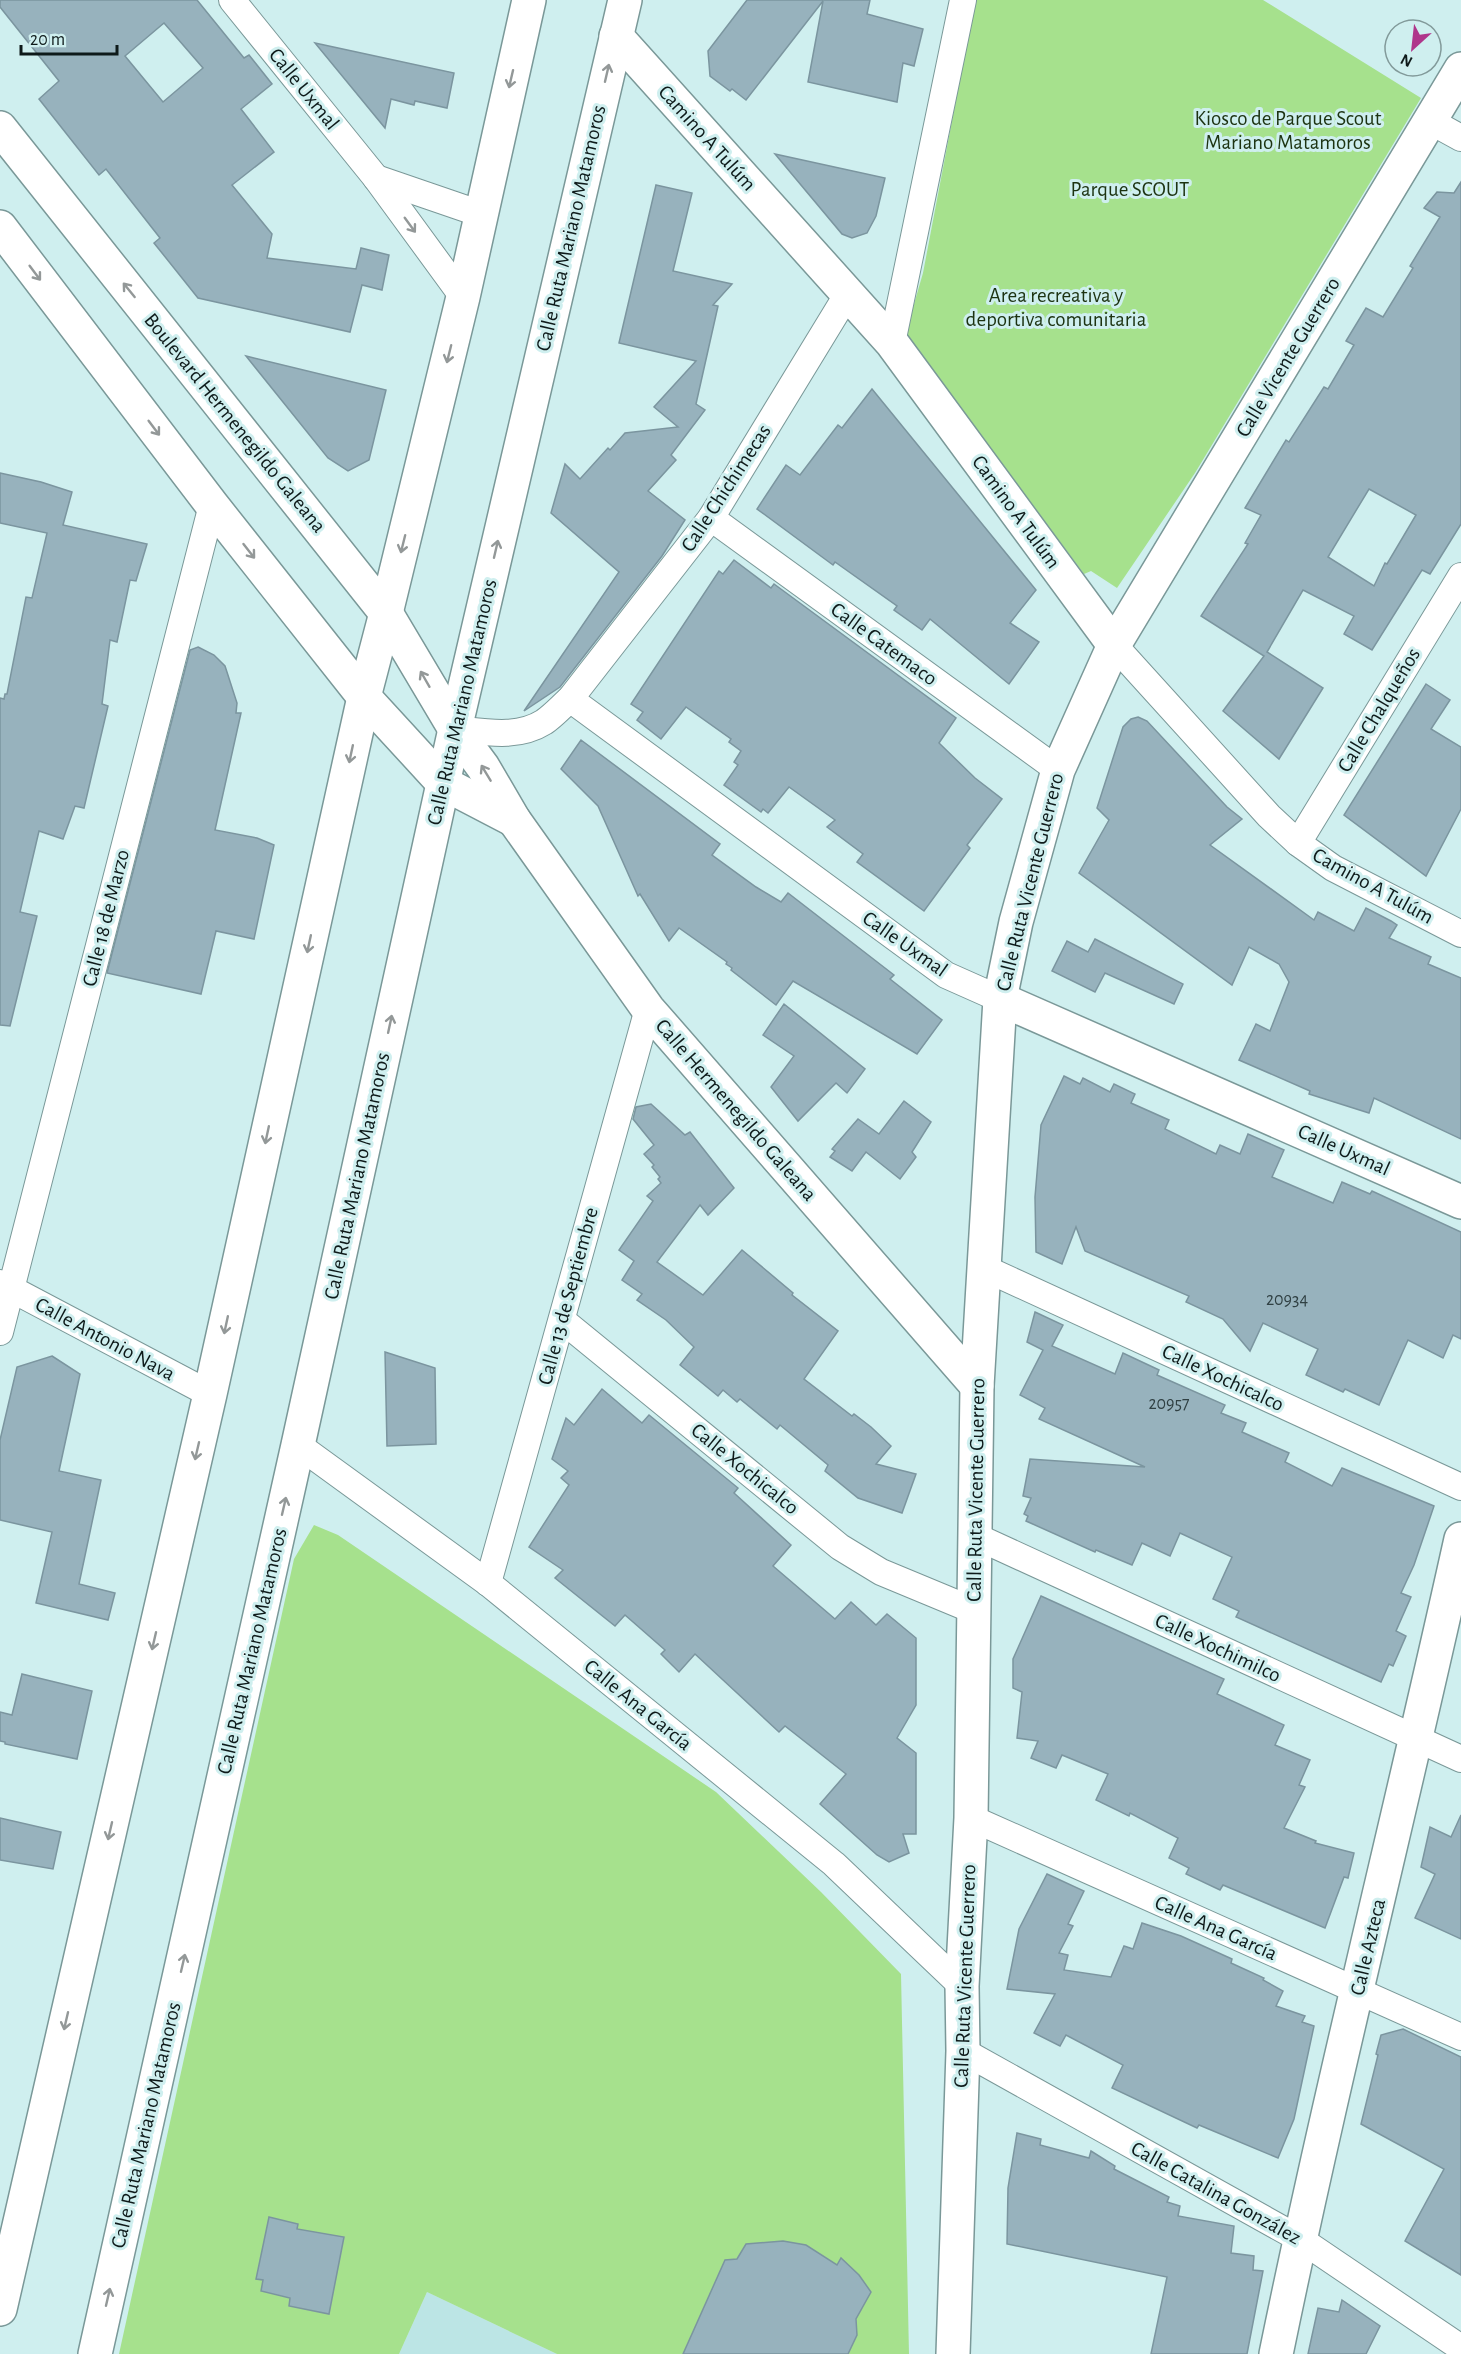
<svg xmlns="http://www.w3.org/2000/svg" width="1461" height="2354" viewBox="0 0 1461 2354" font-family="'Alegreya Sans',sans-serif">
  <style>
    .built { fill: #bce5e5 }
    .green { fill: #a6e18d }
    .building { fill: #97b2bd; stroke: #7b959f; stroke-width: 1.5; fill-rule: evenodd }
    .lines { fill: none; stroke-linecap: round; stroke-linejoin: round }
    .street-casing { stroke: #7a9898; stroke-width: 28 }
    .secondary-casing { stroke: #7a9898; stroke-width: 36 }
    .primary-casing { stroke: #7a9898; stroke-width: 36 }
    .street { stroke: #fff; stroke-width: 26 }
    .secondary { stroke: #fff; stroke-width: 33 }
    .primary { stroke: #fff; stroke-width: 33 }
    .oneway { stroke: #939898 }
    .labels { text-anchor: middle; dominant-baseline: central; stroke-width: 6; stroke-linejoin: round; paint-order: stroke }
    .number-label { font-size: 18px; fill: #304043 }
    .street-label { font-size: 21px; fill: #0e1a1a; stroke: #cfefef }
    .park-label { font-size: 21px; fill: #1c3311; stroke: #cfefef }
  </style>
  <rect width="100%" height="100%" fill="#cfefef"/>
  <!-- built -->
  <path class="built" d="M 427,2292 L 557,2354 L 399,2354 Z"/>
  <!-- green -->
  <g class="green">
    <path d="M 975,0 L 1263,0 L 1421,98 L 1195,473 L 1117,588 L 1091,571 L 1084,574 L 905,335 L 923,273 Z"/>
    <path d="M 314,1525 L 338,1535 L 716,1792 L 821,1892 L 901,1974 L 909,2354 L 557,2354 L 427,2292 L 399,2354 L 119,2354 L 294,1559 Z"/>
  </g>
  <!-- building -->
  <g class="building">
    <path d="M 0,0 L 197,0 L 244,58 L 249,55 L 272,84 L 241,109 L 274,152 L 232,185 L 272,234 L 267,258 L 356,269 L 361,248 L 389,255 L 382,290 L 362,285 L 350,332 L 198,298 L 154,243 L 160,238 L 106,169 L 99,175 L 39,99 L 59,81 L 0,7 ZM 164,23 L 203,68 L 163,102 L 125,56 Z"/>
    <path d="M 747,0 L 870,0 L 867,14 L 923,29 L 914,66 L 903,63 L 897,102 L 808,82 L 823,1 L 746,100 L 732,89 L 730,91 L 710,76 L 708,51 Z"/>
    <path d="M 315,43 L 454,73 L 447,108 L 415,101 L 414,105 L 391,99 L 385,128 Z"/>
    <path d="M 775,154 L 885,178 L 876,216 L 867,233 L 852,238 L 842,234 Z"/>
    <path d="M 1461,182 L 1461,524 L 1430,574 L 1422,570 L 1372,650 L 1344,634 L 1354,616 L 1303,590 L 1267,652 L 1323,688 L 1279,759 L 1223,711 L 1264,656 L 1201,616 L 1248,544 L 1245,543 L 1261,515 L 1245,508 L 1286,440 L 1289,442 L 1324,387 L 1328,389 L 1354,345 L 1346,341 L 1366,308 L 1383,317 L 1413,268 L 1410,266 L 1440,217 L 1424,208 L 1437,192 L 1454,193 ZM 1369,489 L 1416,515 L 1387,564 L 1385,563 L 1374,586 L 1328,557 Z"/>
    <path d="M 656,185 L 692,193 L 673,271 L 732,284 L 713,305 L 718,306 L 696,404 L 705,410 L 671,455 L 676,460 L 648,491 L 685,520 L 662,556 L 560,687 L 524,711 L 619,572 L 551,513 L 565,464 L 580,479 L 608,448 L 610,450 L 625,433 L 678,427 L 654,407 L 696,361 L 619,343 Z"/>
    <path d="M 246,356 L 386,390 L 369,460 L 348,471 L 328,458 Z"/>
    <path d="M 872,389 L 1036,590 L 1010,623 L 1039,642 L 1009,684 L 930,619 L 922,630 L 894,610 L 897,606 L 835,562 L 833,565 L 757,509 L 786,465 L 800,475 L 838,425 L 842,428 Z"/>
    <path d="M 0,473 L 41,482 L 72,492 L 63,525 L 147,544 L 136,581 L 130,580 L 117,642 L 110,640 L 102,704 L 108,706 L 84,808 L 75,806 L 63,839 L 39,831 L 20,912 L 37,916 L 10,1026 L 0,1025 L 0,698 L 4,699 L 5,694 L 7,694 L 26,597 L 32,598 L 47,533 L 0,523 Z"/>
    <path d="M 734,560 L 771,588 L 774,584 L 956,718 L 939,743 L 975,778 L 1002,799 L 967,845 L 970,848 L 924,911 L 857,862 L 863,854 L 827,827 L 835,820 L 789,787 L 768,813 L 763,809 L 761,812 L 724,785 L 738,765 L 734,762 L 741,751 L 729,742 L 731,739 L 686,707 L 661,739 L 637,720 L 643,712 L 631,704 L 719,571 L 723,574 Z"/>
    <path d="M 198,647 L 214,655 L 225,666 L 237,703 L 236,713 L 241,713 L 215,830 L 257,838 L 274,845 L 254,939 L 216,931 L 201,994 L 107,973 L 190,650 Z"/>
    <path d="M 1426,684 L 1450,700 L 1431,729 L 1461,747 L 1461,809 L 1426,876 L 1344,815 Z"/>
    <path d="M 1138,717 L 1147,721 L 1227,807 L 1242,819 L 1210,845 L 1314,920 L 1318,912 L 1354,931 L 1366,908 L 1391,921 L 1397,925 L 1389,938 L 1431,957 L 1428,964 L 1461,978 L 1461,1139 L 1374,1098 L 1369,1113 L 1309,1094 L 1310,1091 L 1239,1060 L 1256,1024 L 1270,1031 L 1289,982 L 1279,964 L 1249,947 L 1232,985 L 1079,873 L 1109,820 L 1097,808 L 1123,727 L 1131,719 Z"/>
    <path d="M 581,740 L 720,844 L 712,855 L 756,887 L 781,902 L 788,893 L 894,975 L 890,979 L 942,1020 L 917,1054 L 793,981 L 776,1005 L 731,970 L 732,968 L 726,964 L 727,962 L 679,928 L 669,941 L 640,894 L 638,896 L 598,806 L 561,769 Z"/>
    <path d="M 1095,939 L 1183,984 L 1174,1004 L 1105,973 L 1095,992 L 1052,971 L 1067,941 L 1088,952 Z"/>
    <path d="M 784,1004 L 865,1069 L 847,1093 L 836,1083 L 798,1121 L 771,1087 L 794,1056 L 763,1035 Z"/>
    <path d="M 1064,1076 L 1080,1084 L 1083,1078 L 1110,1092 L 1114,1084 L 1135,1094 L 1131,1103 L 1169,1120 L 1165,1129 L 1216,1154 L 1220,1145 L 1240,1154 L 1248,1134 L 1284,1150 L 1272,1177 L 1333,1203 L 1342,1182 L 1370,1194 L 1372,1191 L 1461,1232 L 1461,1339 L 1453,1335 L 1443,1358 L 1408,1340 L 1379,1405 L 1345,1389 L 1343,1392 L 1306,1375 L 1318,1349 L 1263,1323 L 1250,1351 L 1223,1319 L 1186,1302 L 1189,1296 L 1085,1251 L 1076,1227 L 1062,1264 L 1036,1252 L 1035,1197 L 1041,1125 Z"/>
    <path d="M 904,1101 L 931,1122 L 912,1152 L 916,1157 L 900,1179 L 866,1152 L 852,1171 L 830,1157 L 835,1151 L 832,1149 L 858,1119 L 879,1134 Z"/>
    <path d="M 651,1104 L 685,1135 L 690,1132 L 734,1188 L 708,1215 L 700,1205 L 657,1262 L 703,1295 L 742,1250 L 793,1293 L 792,1295 L 838,1331 L 804,1379 L 852,1416 L 854,1414 L 871,1427 L 891,1446 L 876,1464 L 916,1474 L 902,1513 L 858,1498 L 825,1471 L 828,1465 L 780,1425 L 777,1429 L 740,1399 L 737,1402 L 723,1390 L 718,1396 L 680,1365 L 694,1347 L 666,1320 L 637,1300 L 642,1294 L 622,1280 L 634,1261 L 619,1250 L 653,1201 L 647,1196 L 661,1183 L 658,1179 L 660,1177 L 652,1167 L 654,1165 L 644,1154 L 654,1145 L 633,1119 L 636,1107 Z"/>
    <path d="M 1035,1312 L 1063,1325 L 1052,1346 L 1115,1374 L 1123,1353 L 1159,1370 L 1157,1375 L 1225,1405 L 1221,1413 L 1246,1423 L 1242,1432 L 1289,1453 L 1285,1462 L 1332,1486 L 1342,1468 L 1434,1506 L 1414,1565 L 1401,1593 L 1411,1597 L 1396,1631 L 1406,1636 L 1393,1666 L 1389,1664 L 1381,1682 L 1236,1617 L 1239,1611 L 1213,1599 L 1232,1557 L 1180,1533 L 1170,1556 L 1142,1543 L 1132,1565 L 1096,1550 L 1095,1552 L 1026,1521 L 1028,1516 L 1024,1514 L 1031,1498 L 1023,1496 L 1030,1459 L 1145,1467 L 1039,1419 L 1045,1408 L 1020,1395 L 1043,1350 L 1027,1342 Z"/>
    <path d="M 385,1352 L 435,1368 L 436,1444 L 387,1446 Z"/>
    <path d="M 52,1356 L 80,1374 L 59,1471 L 101,1480 L 79,1584 L 115,1593 L 108,1620 L 36,1603 L 52,1532 L 0,1520 L 0,1440 L 17,1367 Z"/>
    <path d="M 602,1389 L 642,1423 L 649,1415 L 738,1488 L 734,1493 L 791,1545 L 773,1566 L 835,1619 L 851,1602 L 876,1625 L 887,1614 L 916,1638 L 916,1705 L 897,1738 L 916,1753 L 916,1834 L 903,1834 L 909,1853 L 889,1862 L 877,1855 L 820,1804 L 846,1774 L 785,1726 L 779,1732 L 695,1654 L 679,1672 L 661,1654 L 665,1650 L 625,1615 L 615,1626 L 555,1578 L 563,1570 L 529,1547 L 569,1485 L 561,1478 L 568,1471 L 552,1459 L 566,1418 L 574,1425 Z"/>
    <path d="M 1041,1596 L 1224,1679 L 1217,1694 L 1284,1725 L 1275,1745 L 1310,1760 L 1299,1785 L 1305,1787 L 1284,1828 L 1316,1841 L 1315,1843 L 1354,1853 L 1348,1878 L 1344,1877 L 1325,1928 L 1223,1885 L 1220,1890 L 1186,1874 L 1189,1868 L 1169,1858 L 1178,1838 L 1130,1813 L 1129,1816 L 1096,1800 L 1108,1774 L 1062,1755 L 1056,1768 L 1031,1758 L 1038,1741 L 1017,1738 L 1022,1692 L 1013,1688 L 1013,1659 Z"/>
    <path d="M 22,1674 L 92,1691 L 77,1759 L 5,1744 L 5,1742 L 0,1741 L 0,1712 L 12,1715 Z"/>
    <path d="M 1461,1815 L 1461,1939 L 1415,1918 L 1435,1874 L 1421,1867 L 1430,1827 L 1451,1837 Z"/>
    <path d="M 0,1818 L 61,1832 L 53,1869 L 0,1860 Z"/>
    <path d="M 1047,1874 L 1084,1891 L 1068,1924 L 1073,1926 L 1059,1953 L 1068,1955 L 1064,1970 L 1111,1977 L 1124,1946 L 1133,1949 L 1142,1923 L 1181,1936 L 1232,1959 L 1231,1963 L 1264,1978 L 1263,1980 L 1283,1991 L 1276,2006 L 1305,2016 L 1302,2022 L 1314,2026 L 1294,2119 L 1278,2158 L 1199,2125 L 1197,2128 L 1112,2088 L 1123,2065 L 1066,2035 L 1060,2046 L 1034,2033 L 1055,1994 L 1007,1989 L 1019,1929 Z"/>
    <path d="M 1403,2029 L 1461,2057 L 1461,2275 L 1405,2241 L 1444,2169 L 1361,2124 L 1378,2055 L 1376,2054 L 1381,2035 Z"/>
    <path d="M 1017,2133 L 1041,2139 L 1040,2145 L 1089,2158 L 1091,2151 L 1115,2166 L 1114,2169 L 1169,2197 L 1167,2202 L 1180,2206 L 1178,2216 L 1234,2226 L 1231,2253 L 1254,2256 L 1253,2270 L 1263,2271 L 1247,2354 L 1151,2354 L 1167,2277 L 1007,2244 L 1008,2188 Z"/>
    <path d="M 269,2217 L 298,2224 L 297,2229 L 344,2237 L 329,2314 L 289,2306 L 290,2298 L 261,2291 L 263,2280 L 256,2279 Z"/>
    <path d="M 783,2241 L 806,2245 L 837,2265 L 841,2258 L 859,2275 L 871,2292 L 856,2319 L 857,2335 L 848,2354 L 683,2354 L 725,2260 L 737,2259 L 746,2244 Z"/>
    <path d="M 1342,2300 L 1380,2326 L 1366,2354 L 1308,2354 L 1318,2308 L 1339,2312 Z"/>
  </g>
  <g class="lines">
    <defs>
      <g id="street">
        <path d="M 232,0 L 376,178 L 463,297"/>
        <path d="M 1430,121 L 1461,138"/>
        <path d="M 376,178 L 481,214"/>
        <path d="M 892,343 L 963,0"/>
        <path d="M 711,518 L 1058,770"/>
        <path d="M 1114,645 L 1269,816 L 1298,843 L 1333,868 L 1461,934"/>
        <path d="M 570,699 L 946,975 L 1000,999"/>
        <path d="M 455,729 C 485,732 517,739 544,722 C 553,716 561,707 570,699 L 711,518 L 847,295"/>
        <path d="M 1298,843 L 1461,576"/>
        <path d="M 984,1268 L 1461,1487"/>
        <path d="M 0,1283 L 210,1394"/>
        <path d="M 562,1320 L 840,1547 L 881,1572 L 975,1611"/>
        <path d="M 0,1332 L 212,505"/>
        <path d="M 298,1445 L 488,1583 L 834,1864 L 962,1986"/>
        <path d="M 975,1536 L 1461,1759"/>
        <path d="M 488,1583 L 648,1009"/>
        <path d="M 971,1818 L 1461,2037"/>
        <path d="M 963,2051 L 1300,2239 L 1461,2348"/>
      </g>
      <g id="secondary">
        <path d="M 616,36 L 892,343 L 1114,645"/>
        <path d="M 0,128 L 386,613 L 455,729 L 483,767 L 514,820 L 648,1009 L 977,1386"/>
        <path d="M 0,227 L 212,505 L 364,697 L 443,783 L 514,820"/>
        <path d="M 1000,999 L 1461,1202"/>
        <path d="M 953,2354 L 963,2051 L 962,1986 L 971,1818 L 977,1386 L 1000,999 L 1016,922 L 1058,770 L 1114,645 L 1461,69"/>
        <path d="M 1276,2354 C 1332,2081 1401,1811 1461,1539"/>
      </g>
      <g id="primary">
        <path d="M 0,2309 L 210,1394 L 364,697 L 386,613 L 463,297 L 529,0"/>
        <path d="M 95,2354 L 298,1445 L 455,729 L 625,0"/>
      </g>
    </defs>
    <!-- street casing -->
    <use href="#street" class="street-casing"/>
    <!-- secondary casing -->
    <use href="#secondary" class="secondary-casing"/>
    <!-- primary casing -->
    <use href="#primary" class="primary-casing"/>
    <!-- street -->
    <use href="#street" class="street"/>
    <!-- secondary -->
    <use href="#secondary" class="secondary"/>
    <!-- primary -->
    <use href="#primary" class="primary"/>
  </g>
  <!-- one-way arrows -->
  <defs><path id="oneway-shaft" d="M-6 0H5M1.5-3L5.5 0L1.5 3" fill="none" stroke-width="1.6" stroke-linecap="round" stroke-linejoin="round" transform="scale(1.5)"/></defs>
  <g class="oneway">
    <use href="#oneway-shaft" transform="translate(607 73) rotate(-77)"/>
    <use href="#oneway-shaft" transform="translate(511 79) rotate(103)"/>
    <use href="#oneway-shaft" transform="translate(410 225) rotate(54)"/>
    <use href="#oneway-shaft" transform="translate(35 273) rotate(53)"/>
    <use href="#oneway-shaft" transform="translate(129 290) rotate(-129)"/>
    <use href="#oneway-shaft" transform="translate(449 354) rotate(104)"/>
    <use href="#oneway-shaft" transform="translate(154 428) rotate(53)"/>
    <use href="#oneway-shaft" transform="translate(403 544) rotate(104)"/>
    <use href="#oneway-shaft" transform="translate(496 549) rotate(-77)"/>
    <use href="#oneway-shaft" transform="translate(249 551) rotate(52)"/>
    <use href="#oneway-shaft" transform="translate(425 679) rotate(-120)"/>
    <use href="#oneway-shaft" transform="translate(351 754) rotate(102)"/>
    <use href="#oneway-shaft" transform="translate(486 773) rotate(-121)"/>
    <use href="#oneway-shaft" transform="translate(309 944) rotate(102)"/>
    <use href="#oneway-shaft" transform="translate(390 1024) rotate(-78)"/>
    <use href="#oneway-shaft" transform="translate(267 1135) rotate(102)"/>
    <use href="#oneway-shaft" transform="translate(226 1325) rotate(102)"/>
    <use href="#oneway-shaft" transform="translate(197 1451) rotate(103)"/>
    <use href="#oneway-shaft" transform="translate(284 1506) rotate(-77)"/>
    <use href="#oneway-shaft" transform="translate(154 1641) rotate(103)"/>
    <use href="#oneway-shaft" transform="translate(110 1831) rotate(103)"/>
    <use href="#oneway-shaft" transform="translate(183 1963) rotate(-77)"/>
    <use href="#oneway-shaft" transform="translate(66 2021) rotate(103)"/>
    <use href="#oneway-shaft" transform="translate(108 2297) rotate(-77)"/>
  </g>
  <g class="labels">
    <!-- number labels -->
    <g class="number-label">
      <text x="1287" y="1300">20934</text>
      <text x="1169" y="1404">20957</text>
    </g>
    <!-- street labels -->
    <g class="street-label">
      <text transform="translate(304 89) rotate(51)">Calle Uxmal</text>
      <text transform="translate(707 138) rotate(48)">Camino A Tulúm</text>
      <text transform="translate(571 228) rotate(-77)">Calle Ruta Mariano Matamoros</text>
      <text transform="translate(1288 357) rotate(-59)">Calle Vicente Guerrero</text>
      <text transform="translate(235 423) rotate(51)">Boulevard Hermenegildo Galeana</text>
      <text transform="translate(726 488) rotate(-57)">Calle Chichimecas</text>
      <text transform="translate(1016 512) rotate(54)">Camino A Tulúm</text>
      <text transform="translate(884 644) rotate(36)">Calle Catemaco</text>
      <text transform="translate(462 702) rotate(-77)">Calle Ruta Mariano Matamoros</text>
      <text transform="translate(1379 710) rotate(-59)">Calle Chalqueños</text>
      <text transform="translate(1030 882) rotate(-76)">Calle Ruta Vicente Guerrero</text>
      <text transform="translate(1373 886) rotate(29)">Camino A Tulúm</text>
      <text transform="translate(106 918) rotate(-76)">Calle 18 de Marzo</text>
      <text transform="translate(905 944) rotate(35)">Calle Uxmal</text>
      <text transform="translate(736 1110) rotate(49)">Calle Hermenegildo Galeana</text>
      <text transform="translate(1344 1150) rotate(24)">Calle Uxmal</text>
      <text transform="translate(357 1176) rotate(-78)">Calle Ruta Mariano Matamoros</text>
      <text transform="translate(568 1296) rotate(-75)">Calle 13 de Septiembre</text>
      <text transform="translate(105 1339) rotate(28)">Calle Antonio Nava</text>
      <text transform="translate(1223 1378) rotate(25)">Calle Xochicalco</text>
      <text transform="translate(745 1469) rotate(39)">Calle Xochicalco</text>
      <text transform="translate(976 1490) rotate(-89)">Calle Ruta Vicente Guerrero</text>
      <text transform="translate(1218 1648) rotate(25)">Calle Xochimilco</text>
      <text transform="translate(252 1651) rotate(-77)">Calle Ruta Mariano Matamoros</text>
      <text transform="translate(638 1705) rotate(39)">Calle Ana García</text>
      <text transform="translate(1216 1928) rotate(24)">Calle Ana García</text>
      <text transform="translate(1368 1947) rotate(-77)">Calle Azteca</text>
      <text transform="translate(965 1976) rotate(-88)">Calle Ruta Vicente Guerrero</text>
      <text transform="translate(146 2125) rotate(-77)">Calle Ruta Mariano Matamoros</text>
      <text transform="translate(1216 2193) rotate(29)">Calle Catalina González</text>
    </g>
    <!-- park labels -->
    <g class="park-label">
      <text x="1288" y="118">Kiosco de Parque Scout<tspan x="1288" dy="24">Mariano Matamoros</tspan></text>
      <text x="1130" y="189">Parque SCOUT</text>
      <text x="1056" y="295">Area recreativa y<tspan x="1056" dy="24">deportiva comunitaria</tspan></text>
    </g>
  </g>
  <!-- north arrow -->
  <g transform="translate(1413 48) rotate(207)"><circle r="28" fill="#cfefef" stroke="#829a9a" stroke-width="1.5"/>
  <path d="M0-4.5L10 22L0 15L-10 22Z" fill="#af368b"/>
  <text y="-9" font-size="16" font-weight="bold" text-anchor="middle" fill="#0e1a1a">N</text>
  </g>
  <!-- scale -->
  <path d="M21 45v9h96v-9" fill="none" stroke="#0e1a1a" stroke-width="3"/>
  <text x="30" y="45" font-size="18" fill="#0e1a1a" stroke="#cfefef" stroke-width="4.5" paint-order="stroke">20 m</text>
</svg>
